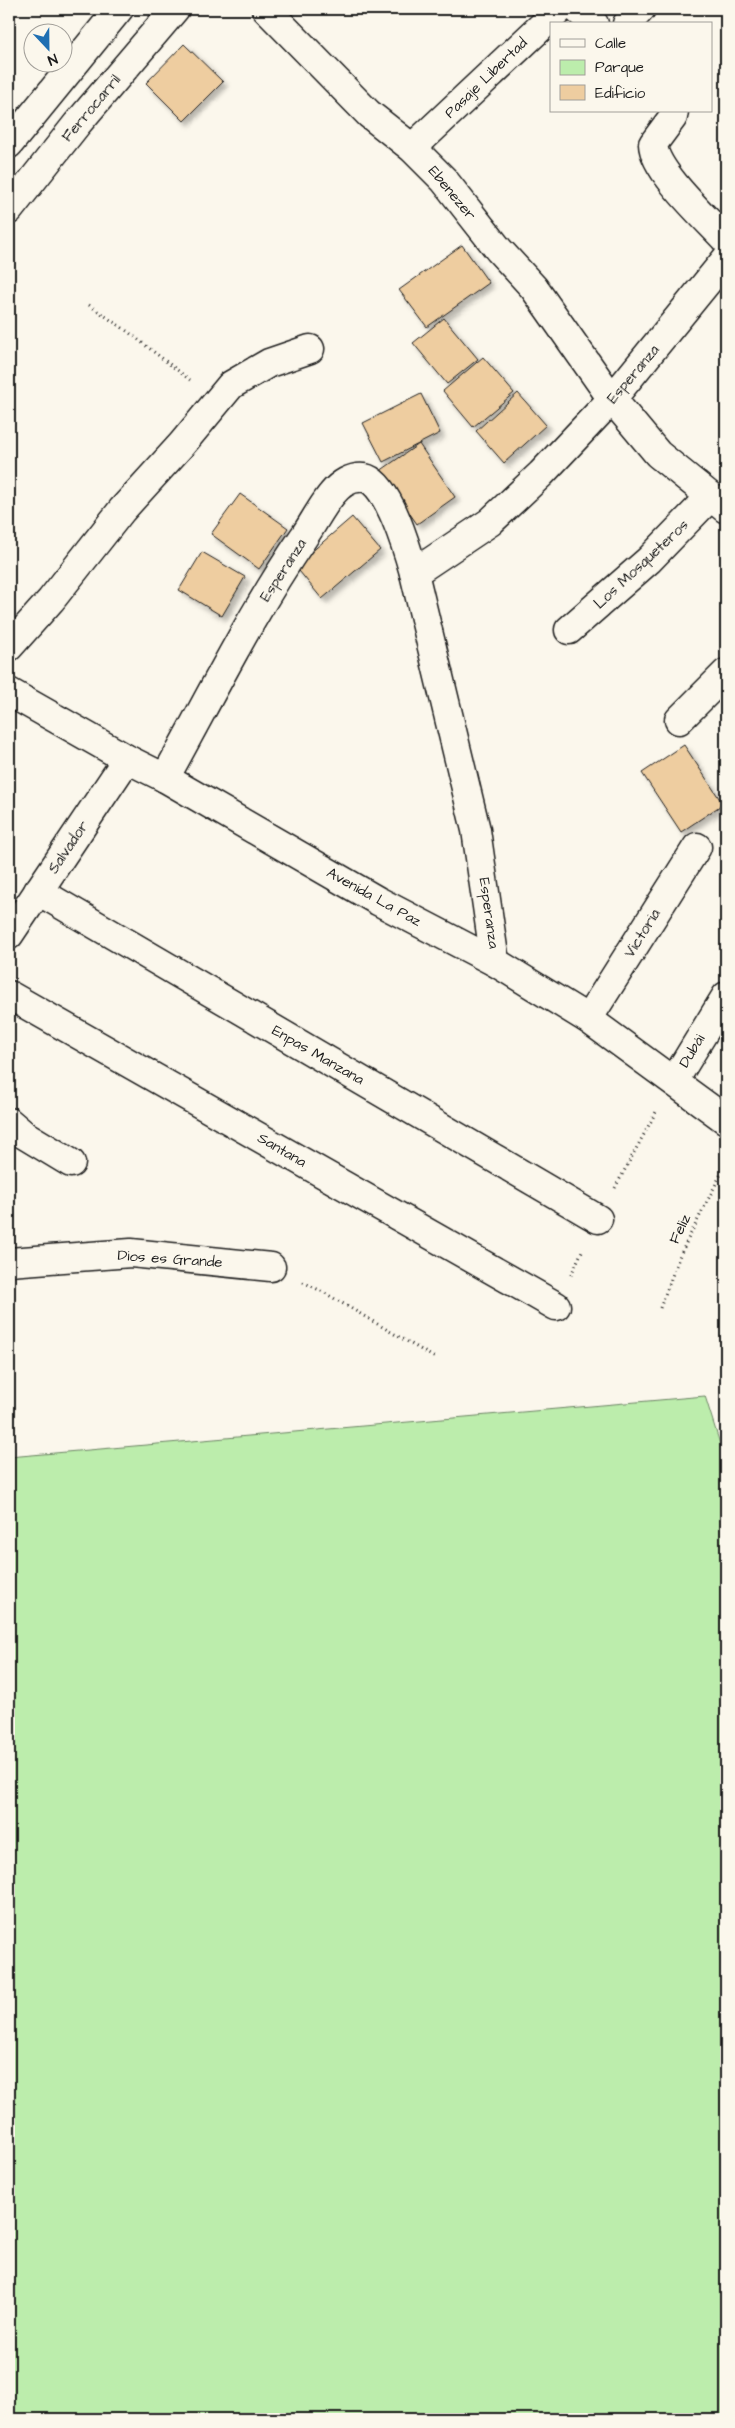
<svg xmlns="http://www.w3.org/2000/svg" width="735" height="2428" viewBox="0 0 735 2428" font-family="'Architects Daughter',sans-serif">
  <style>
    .green { fill: #bcedac; stroke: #6c8464 }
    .building { fill: #eecda0; stroke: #1c1c1c; filter: url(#shadow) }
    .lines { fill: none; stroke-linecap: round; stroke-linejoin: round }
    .street-casing { stroke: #1c1c1c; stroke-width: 31 }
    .path { stroke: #1c1c1c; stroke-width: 3; stroke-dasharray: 1 4; stroke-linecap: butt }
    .street { stroke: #fbf7ec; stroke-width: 28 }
    .labels { text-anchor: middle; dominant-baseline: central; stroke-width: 4; stroke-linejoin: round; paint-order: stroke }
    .street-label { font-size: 15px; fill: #1c1c1c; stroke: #fbf7ec }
  </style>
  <defs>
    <filter id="shadow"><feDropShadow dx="4.5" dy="4.5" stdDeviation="2.5" flood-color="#0004"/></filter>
  </defs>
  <rect width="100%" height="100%" fill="#fbf7ec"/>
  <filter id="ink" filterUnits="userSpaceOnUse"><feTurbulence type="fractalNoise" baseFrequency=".02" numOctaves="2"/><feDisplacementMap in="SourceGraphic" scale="10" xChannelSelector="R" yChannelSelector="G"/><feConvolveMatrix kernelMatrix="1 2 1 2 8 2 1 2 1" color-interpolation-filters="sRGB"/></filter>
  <g filter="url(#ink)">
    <!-- green -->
    <path class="green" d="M 705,1396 L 726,1463 L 726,2419 L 9,2419 L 9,1457 Z"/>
    <!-- building -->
    <g class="building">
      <path d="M 184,44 L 223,82 L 184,121 L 146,83 Z"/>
      <path d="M 462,245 L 489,283 L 427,327 L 399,290 Z"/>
      <path d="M 444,318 L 478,359 L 447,384 L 413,343 Z"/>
      <path d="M 483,357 L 514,393 L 473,427 L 443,391 Z"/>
      <path d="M 518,393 L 546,425 L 504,463 L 476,431 Z"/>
      <path d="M 421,394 L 440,433 L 383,462 L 363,423 Z"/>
      <path d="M 419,444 L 455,497 L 417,524 L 380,471 Z"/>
      <path d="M 240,494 L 288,528 L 259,569 L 211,534 Z"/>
      <path d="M 352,517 L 380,550 L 322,599 L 295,566 Z"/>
      <path d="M 202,552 L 245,577 L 222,616 L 179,590 Z"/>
      <path d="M 684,745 L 723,804 L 681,832 L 642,773 Z"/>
    </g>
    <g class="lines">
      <defs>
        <g id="street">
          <path d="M 266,9 L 369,114 L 412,148 L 444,180 L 499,250 L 534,288 L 612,399 L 658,454 L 726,509"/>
          <path d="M 577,9 L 594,24"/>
          <path d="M 627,24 L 641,9"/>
          <path d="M 674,111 L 673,117 L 653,144 C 654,171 707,219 726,240"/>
          <path d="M 9,144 L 119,9"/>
          <path d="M 412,148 L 560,9"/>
          <path d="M 9,210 L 77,124 L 175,9"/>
          <path d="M 414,573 L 490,522 L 541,474 L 612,399 L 726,259"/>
          <path d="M 569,630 L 649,560 L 710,497"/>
          <path d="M 9,647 L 51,600 L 122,510 L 182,444 L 231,385 L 269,363 L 310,349"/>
          <path d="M 9,692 L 127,759 L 165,778 L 378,901 L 495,962 L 588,1019 L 726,1120"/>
          <path d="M 679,720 L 726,673"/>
          <path d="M 165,778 C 210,697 251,614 303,538 C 313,524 321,507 332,494 C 340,484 352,476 365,478 C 388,482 408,552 414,573 L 476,830 L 495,962"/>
          <path d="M 38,891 L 598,1219"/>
          <path d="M 9,935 L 127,759"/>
          <path d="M 9,995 L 556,1306"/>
          <path d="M 588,1019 L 697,847"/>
          <path d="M 674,1081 L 726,996"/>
          <path d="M 9,1122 L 23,1134 L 71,1163"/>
          <path d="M 9,1262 L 131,1253 L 271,1267"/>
        </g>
      </defs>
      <!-- street casing -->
      <use href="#street" class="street-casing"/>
      <!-- path -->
      <g class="path">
        <path d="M 89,305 L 127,331 L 190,380"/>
        <path d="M 615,1188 L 656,1112"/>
        <path d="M 571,1275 L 583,1249"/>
        <path d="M 303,1282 L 325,1293 L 435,1358"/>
        <path d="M 660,1308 L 680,1255 L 726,1164"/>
      </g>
      <!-- street -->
      <use href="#street" class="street"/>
    </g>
  </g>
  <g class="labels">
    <!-- street labels -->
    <g class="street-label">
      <text transform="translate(486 78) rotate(-44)">Pasaje Libertad</text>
      <text transform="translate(91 108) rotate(-50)">Ferrocarril</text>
      <text transform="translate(452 193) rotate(50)">Ebenezer</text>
      <text transform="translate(633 374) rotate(-50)">Esperanza</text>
      <text transform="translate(641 564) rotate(-43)">Los Mosqueteros</text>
      <text transform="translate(283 570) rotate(-57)">Esperanza</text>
      <text transform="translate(68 847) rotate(-56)">Salvador</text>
      <text transform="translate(374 897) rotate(29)">Avenida La Paz</text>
      <text transform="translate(489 913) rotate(82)">Esperanza</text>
      <text transform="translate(642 933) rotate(-58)">Victoria</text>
      <text transform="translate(692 1051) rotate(-59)">Dubái</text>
      <text transform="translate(318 1055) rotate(30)">Enpas Manzana</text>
      <text transform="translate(282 1150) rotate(30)">Santana</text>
      <text transform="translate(680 1229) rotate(-65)">Feliz</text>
      <text transform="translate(170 1259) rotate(4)">Dios es Grande</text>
    </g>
  </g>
  <!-- margin -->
  <rect width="735" height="2428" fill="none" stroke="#fbf7ec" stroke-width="30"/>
  <rect x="15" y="15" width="705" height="2398" fill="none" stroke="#1c1c1c" stroke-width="2" filter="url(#ink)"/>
  <!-- legend -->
  <rect x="550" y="22" width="162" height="90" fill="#fbf7ec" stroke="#a29f99"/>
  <rect x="560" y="39" width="25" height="8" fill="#fbf7ec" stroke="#a29f99"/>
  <text x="595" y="48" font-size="15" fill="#1c1c1c">Calle</text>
  <rect x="560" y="60" width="25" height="15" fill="#bcedac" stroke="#a29f99"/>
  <text x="595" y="72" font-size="15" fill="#1c1c1c">Parque</text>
  <rect x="560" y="85" width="25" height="15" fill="#eecda0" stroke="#a29f99"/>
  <text x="595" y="98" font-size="15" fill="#1c1c1c">Edificio</text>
  <!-- north arrow -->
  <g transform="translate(48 48) rotate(158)"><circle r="24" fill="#fbf7ec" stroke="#a29f99"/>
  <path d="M0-4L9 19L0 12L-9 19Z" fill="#1f6fb2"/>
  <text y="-8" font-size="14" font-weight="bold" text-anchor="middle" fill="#1c1c1c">N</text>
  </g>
</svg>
